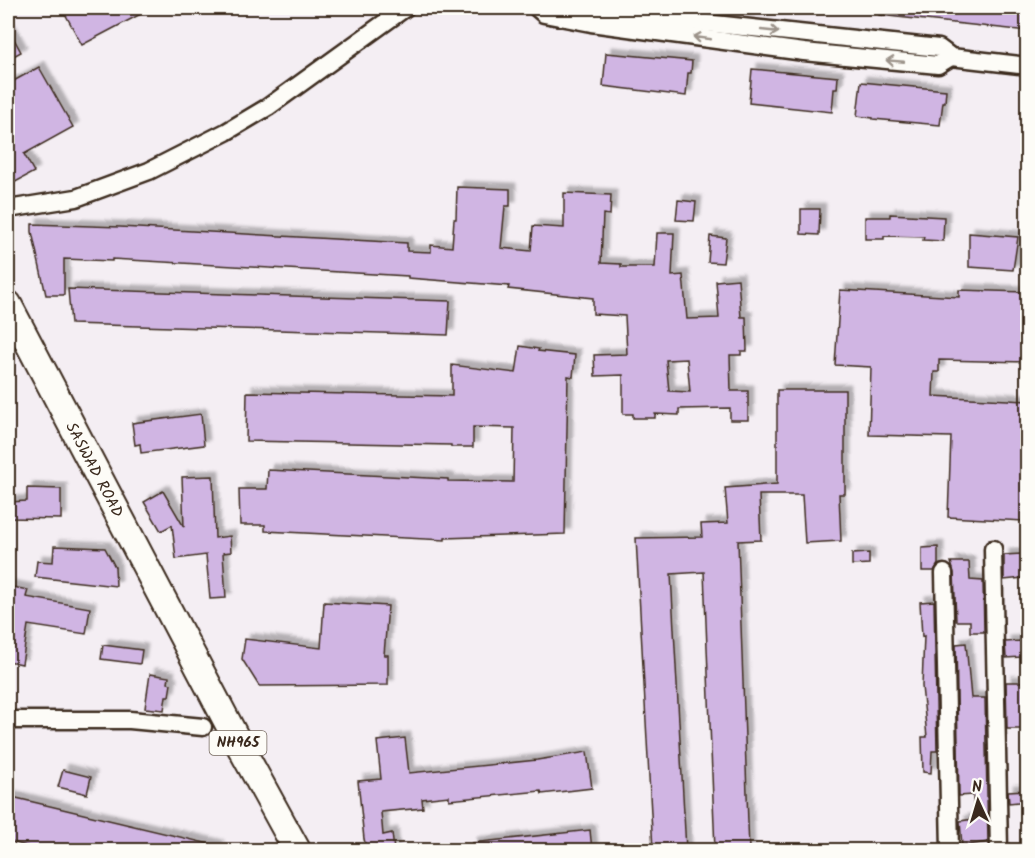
<svg xmlns="http://www.w3.org/2000/svg" width="1035" height="858" viewBox="0 0 1035 858" font-family="Kalam,sans-serif">
  <style>
    .building { fill: #d0b5e3; stroke: #3b2a1e; stroke-width: 1.5; fill-rule: evenodd; filter: url(#shadow) }
    .lines { fill: none; stroke-linecap: round; stroke-linejoin: round }
    .minor-casing { stroke: #3b2a1e; stroke-width: 21 }
    .highway-casing { stroke: #3b2a1e; stroke-width: 30 }
    .minor { stroke: #fdfcf7; stroke-width: 16 }
    .highway { stroke: #fdfcf7; stroke-width: 26 }
    .oneway { stroke: #9c938a }
    .labels { text-anchor: middle; dominant-baseline: central; stroke-width: 6; stroke-linejoin: round; paint-order: stroke }
    .shield { fill: #fdfcf7; stroke: #75695f; stroke-width: 1.5 }
    .shield-label { font-size: 15px; font-weight: bold; fill: #3b2a1e }
    .street-label { font-size: 16px; fill: #3b2a1e; stroke: #fdfcf7 }
  </style>
  <defs>
    <filter id="shadow"><feDropShadow dx="5.5" dy="-5.5" stdDeviation="1.5" flood-color="#0004"/></filter>
  </defs>
  <rect width="100%" height="100%" fill="#f4eef3"/>
  <filter id="ink" filterUnits="userSpaceOnUse"><feTurbulence type="fractalNoise" baseFrequency=".0167" numOctaves="2"/><feDisplacementMap in="SourceGraphic" scale="12" xChannelSelector="R" yChannelSelector="G"/><feConvolveMatrix kernelMatrix="1 2 1 2 8 2 1 2 1" color-interpolation-filters="sRGB"/></filter>
  <g filter="url(#ink)">
    <!-- building -->
    <g class="building">
      <path d="M 62,8 L 152,8 L 82,45 Z"/>
      <path d="M 879,8 L 1028,8 L 1028,31 L 879,15 Z"/>
      <path d="M 8,28 L 21,52 L 8,59 Z"/>
      <path d="M 606,53 L 692,61 L 691,73 L 688,73 L 686,96 L 603,86 Z"/>
      <path d="M 39,67 L 73,127 L 24,154 L 34,172 L 8,186 L 8,84 Z"/>
      <path d="M 752,69 L 838,77 L 837,89 L 834,89 L 832,112 L 749,103 Z"/>
      <path d="M 861,82 L 946,90 L 945,102 L 943,102 L 940,125 L 873,119 L 873,118 L 857,116 Z"/>
      <path d="M 457,187 L 510,189 L 510,206 L 505,206 L 501,248 L 531,251 L 533,226 L 564,228 L 564,193 L 611,195 L 610,215 L 603,214 L 601,263 L 621,264 L 621,267 L 655,267 L 657,233 L 674,233 L 672,276 L 683,275 L 687,319 L 719,318 L 716,281 L 738,279 L 741,317 L 746,317 L 747,351 L 741,351 L 741,355 L 730,355 L 731,391 L 748,391 L 748,420 L 730,420 L 730,408 L 679,409 L 679,415 L 655,414 L 655,418 L 633,418 L 633,414 L 623,414 L 623,375 L 595,376 L 594,355 L 627,354 L 625,316 L 593,314 L 593,298 L 508,289 L 509,286 L 408,278 L 408,276 L 112,259 L 112,261 L 64,259 L 64,295 L 46,295 L 32,232 L 32,224 L 120,227 L 407,243 L 407,251 L 431,252 L 431,245 L 452,247 L 454,219 L 456,219 ZM 687,359 L 690,392 L 669,391 L 666,360 Z"/>
      <path d="M 678,200 L 696,202 L 694,221 L 676,220 Z"/>
      <path d="M 801,209 L 820,209 L 819,235 L 801,234 Z"/>
      <path d="M 890,214 L 944,217 L 943,241 L 923,240 L 924,237 L 884,236 L 884,239 L 865,239 L 865,217 L 890,217 Z"/>
      <path d="M 969,233 L 1018,237 L 1013,270 L 969,267 Z"/>
      <path d="M 710,236 L 726,238 L 723,263 L 708,262 Z"/>
      <path d="M 68,289 L 450,301 L 448,335 L 71,324 Z"/>
      <path d="M 840,290 L 959,297 L 959,290 L 1028,292 L 1028,362 L 939,360 L 939,372 L 934,372 L 933,396 L 1028,401 L 1024,521 L 948,517 L 951,437 L 869,435 L 871,367 L 835,365 Z"/>
      <path d="M 520,346 L 539,349 L 538,351 L 575,355 L 573,377 L 568,376 L 565,534 L 445,538 L 445,540 L 265,531 L 265,525 L 240,525 L 239,489 L 267,489 L 268,470 L 448,479 L 448,481 L 513,482 L 514,428 L 473,427 L 473,447 L 451,447 L 451,445 L 246,441 L 247,392 L 452,396 L 452,365 L 516,373 Z"/>
      <path d="M 777,390 L 845,390 L 845,494 L 839,494 L 841,541 L 805,543 L 802,495 L 759,495 L 761,540 L 738,541 L 749,850 L 715,850 L 704,572 L 671,574 L 686,850 L 653,850 L 636,538 L 702,537 L 701,524 L 728,523 L 725,488 L 777,484 Z"/>
      <path d="M 201,414 L 204,445 L 141,453 L 140,444 L 135,445 L 132,423 Z"/>
      <path d="M 213,476 L 215,538 L 230,536 L 231,552 L 223,553 L 226,598 L 210,599 L 206,555 L 176,559 L 172,525 L 161,531 L 144,502 L 163,491 L 184,527 L 182,477 Z"/>
      <path d="M 27,488 L 61,489 L 61,519 L 8,518 L 8,502 L 27,501 Z"/>
      <path d="M 54,546 L 105,548 L 115,567 L 116,586 L 35,577 L 37,561 L 53,562 Z"/>
      <path d="M 938,547 L 938,564 L 934,571 L 922,571 L 922,548 Z"/>
      <path d="M 869,553 L 869,564 L 852,565 L 852,554 Z"/>
      <path d="M 1021,554 L 1023,578 L 1004,580 L 1004,555 Z"/>
      <path d="M 951,562 L 969,562 L 970,580 L 983,581 L 984,632 L 970,632 L 970,621 L 956,621 L 954,573 Z"/>
      <path d="M 8,586 L 28,590 L 26,597 L 90,608 L 86,634 L 28,625 L 22,664 L 8,661 Z"/>
      <path d="M 934,601 L 937,751 L 932,751 L 931,773 L 923,772 L 922,737 L 927,737 L 922,686 L 924,636 L 922,637 L 920,602 Z"/>
      <path d="M 324,602 L 388,606 L 384,655 L 388,655 L 388,685 L 259,686 L 242,659 L 245,639 L 321,648 Z"/>
      <path d="M 1021,641 L 1021,657 L 1006,658 L 1005,642 Z"/>
      <path d="M 966,643 L 971,698 L 985,698 L 988,842 L 962,846 L 960,821 L 974,819 L 973,795 L 959,796 L 956,644 Z"/>
      <path d="M 103,645 L 142,650 L 140,664 L 101,659 Z"/>
      <path d="M 150,674 L 169,677 L 168,683 L 171,684 L 169,696 L 166,696 L 164,710 L 145,708 Z"/>
      <path d="M 1006,682 L 1026,682 L 1027,729 L 1007,729 Z"/>
      <path d="M 405,738 L 409,773 L 537,760 L 587,752 L 592,788 L 542,794 L 541,791 L 449,800 L 449,796 L 422,799 L 423,808 L 381,812 L 383,835 L 392,833 L 394,850 L 367,850 L 364,839 L 358,781 L 381,779 L 377,741 Z"/>
      <path d="M 63,770 L 91,777 L 87,794 L 58,787 Z"/>
      <path d="M 1028,790 L 1028,801 L 1009,803 L 1008,791 Z"/>
      <path d="M 8,796 L 218,846 L 217,850 L 41,850 L 8,841 Z"/>
      <path d="M 590,830 L 592,850 L 473,850 L 472,843 Z"/>
    </g>
    <g class="lines">
      <defs>
        <g id="minor">
          <path d="M 537,8 L 544,14 L 591,23 L 804,52 L 938,65 L 951,57"/>
          <path d="M 587,8 L 705,23 L 939,48 L 951,57 L 1028,66"/>
          <path d="M 8,209 L 76,198 L 149,171 L 226,132 L 268,107 L 405,8"/>
          <path d="M 993,549 L 999,850"/>
          <path d="M 944,573 L 950,850"/>
          <path d="M 8,720 L 130,720 L 203,727"/>
        </g>
        <path id="highway" d="M 8,304 L 241,748 L 297,850"/>
      </defs>
      <!-- minor casing -->
      <use href="#minor" class="minor-casing"/>
      <!-- highway casing -->
      <use href="#highway" class="highway-casing"/>
      <!-- minor -->
      <use href="#minor" class="minor"/>
      <!-- highway -->
      <use href="#highway" class="highway"/>
    </g>
    <!-- one-way arrows -->
    <defs><path id="oneway-shaft" d="M-6 0H5M1.5-3L5.5 0L1.5 3" fill="none" stroke-width="1.6" stroke-linecap="round" stroke-linejoin="round" transform="scale(1.5)"/></defs>
    <g class="oneway">
      <use href="#oneway-shaft" transform="translate(770 31) rotate(6)"/>
      <use href="#oneway-shaft" transform="translate(702 38) rotate(-172)"/>
      <use href="#oneway-shaft" transform="translate(895 61) rotate(-175)"/>
    </g>
  </g>
  <g class="labels">
    <!-- shield labels -->
    <rect class="shield" x="209.5" y="731" width="57" height="24" rx="4.5"/>
    <g class="shield-label">
      <text x="238" y="743">NH965</text>
    </g>
    <!-- street labels -->
    <g class="street-label">
      <text transform="translate(94 470) rotate(62)">SASWAD ROAD</text>
    </g>
  </g>
  <!-- margin -->
  <rect width="1035" height="858" fill="none" stroke="#fdfcf7" stroke-width="30"/>
  <rect x="15" y="15" width="1005" height="828" fill="none" stroke="#3b2a1e" stroke-width="2" filter="url(#ink)"/>
  <!-- north arrow -->
  <g transform="translate(978 801) rotate(356)" stroke="#fdfcf7" stroke-width="4.5" paint-order="stroke">
  <path d="M0-4.5L10 22L0 15L-10 22Z" fill="#3b2a1e"/>
  <text y="-9" font-size="16" font-weight="bold" text-anchor="middle" fill="#3b2a1e">N</text>
  </g>
</svg>
